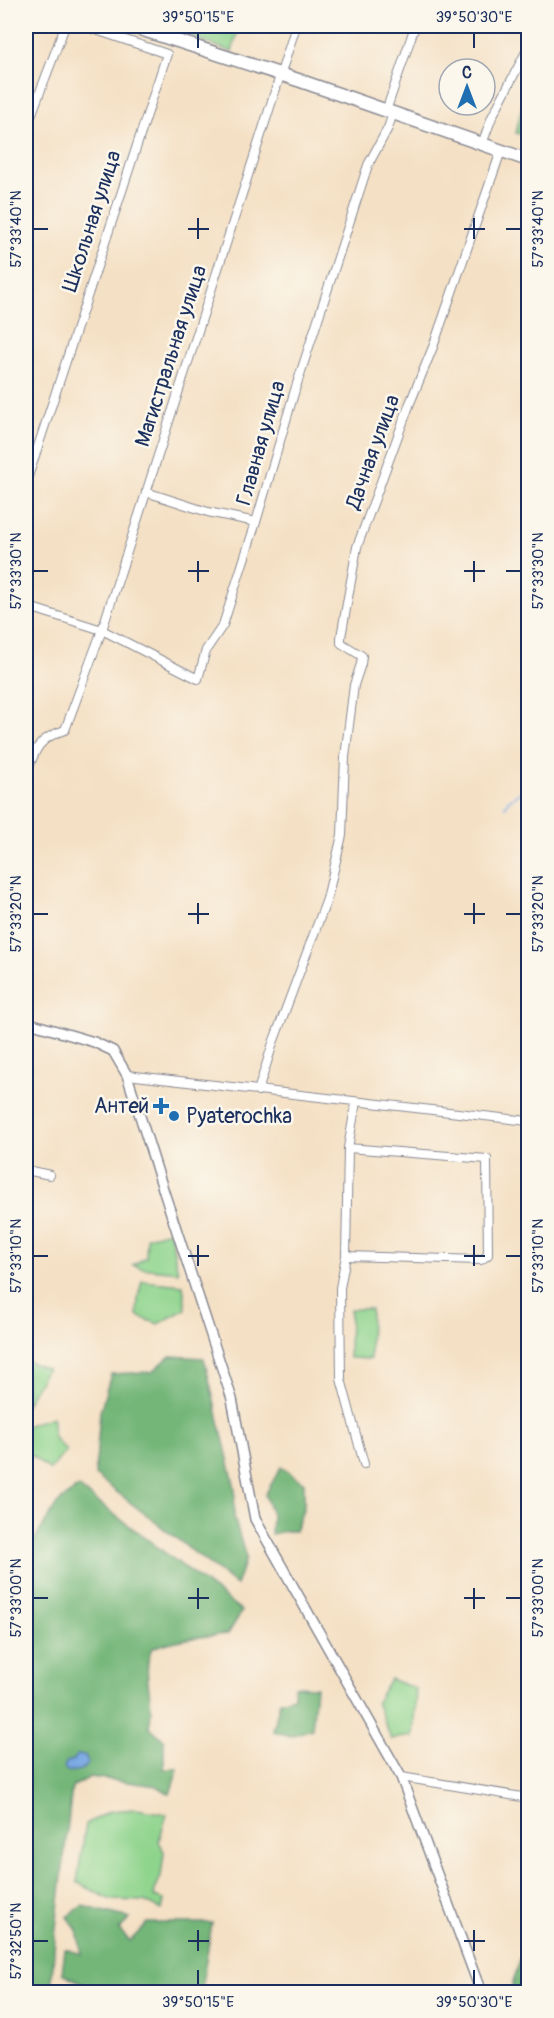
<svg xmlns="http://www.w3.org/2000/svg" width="554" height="2018" viewBox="0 0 554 2018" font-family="Pangolin,sans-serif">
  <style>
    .green { fill: #8fd48d; stroke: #558276; stroke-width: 1.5 }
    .forest { fill: #73b678; stroke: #47726b; stroke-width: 1.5 }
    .water { fill: #79a8e3; stroke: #4a6ca0; stroke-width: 1.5 }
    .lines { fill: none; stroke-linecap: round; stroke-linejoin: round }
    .stream { stroke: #79a8e3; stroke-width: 2 }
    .minor-casing { stroke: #888891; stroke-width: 10 }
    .tertiary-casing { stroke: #888891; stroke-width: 12 }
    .trunk-casing { stroke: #888891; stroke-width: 15 }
    .minor { stroke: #fff; stroke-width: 8 }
    .tertiary { stroke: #fff; stroke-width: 9 }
    .trunk { stroke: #fff; stroke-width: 12 }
    .ticks { fill: none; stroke: #1b2f5e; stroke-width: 2 }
    .poi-dot { fill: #1f6fb2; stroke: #fbf7ec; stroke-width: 2 }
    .labels { text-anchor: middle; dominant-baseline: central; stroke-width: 5; stroke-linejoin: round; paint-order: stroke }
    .street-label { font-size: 21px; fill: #1b2f5e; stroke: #fbf7ec }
    .poi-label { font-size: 21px; fill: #1b2f5e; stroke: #fbf7ec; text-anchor: end }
    .neatline { fill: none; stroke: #1b2f5e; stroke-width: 2 }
    .ticks-label { font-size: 15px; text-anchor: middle; fill: #1b2f5e }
  </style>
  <rect width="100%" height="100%" fill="#fbf7ec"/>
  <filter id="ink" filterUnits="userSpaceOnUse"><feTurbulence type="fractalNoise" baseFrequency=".0167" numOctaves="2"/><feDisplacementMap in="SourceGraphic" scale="12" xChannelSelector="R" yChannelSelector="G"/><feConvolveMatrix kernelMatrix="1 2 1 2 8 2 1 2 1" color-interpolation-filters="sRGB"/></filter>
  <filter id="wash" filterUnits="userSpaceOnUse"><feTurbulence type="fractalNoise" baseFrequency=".008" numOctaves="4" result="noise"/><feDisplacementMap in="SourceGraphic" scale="24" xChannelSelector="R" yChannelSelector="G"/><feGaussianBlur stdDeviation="1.35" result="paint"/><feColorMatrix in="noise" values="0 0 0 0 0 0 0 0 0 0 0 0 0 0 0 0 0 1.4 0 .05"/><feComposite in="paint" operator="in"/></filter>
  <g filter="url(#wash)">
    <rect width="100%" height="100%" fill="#f4e0c4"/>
    <!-- green -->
    <g class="green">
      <path d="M 163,26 L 239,26 L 232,52 Z"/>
      <path d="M 528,80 L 528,136 L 516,133 Z"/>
      <path d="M 170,1231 L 178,1272 L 141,1268 L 133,1265 L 146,1257 L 147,1237 Z"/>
      <path d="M 142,1281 L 183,1285 L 186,1309 L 158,1324 L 137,1316 L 138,1297 Z"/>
      <path d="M 350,1309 L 371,1309 L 370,1359 L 349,1358 Z"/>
      <path d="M 26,1361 L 47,1369 L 26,1404 Z"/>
      <path d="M 53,1417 L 53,1436 L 66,1451 L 50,1470 L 26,1451 L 26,1427 L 28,1425 Z"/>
      <path d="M 390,1679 L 416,1689 L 413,1736 L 391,1739 L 376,1702 Z"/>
      <path d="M 136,1809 L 167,1814 L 159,1841 L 164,1852 L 161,1876 L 155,1890 L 154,1897 L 164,1900 L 162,1910 L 144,1901 L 111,1900 L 77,1882 L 86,1824 L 110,1811 Z"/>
    </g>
    <!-- forest -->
    <g class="forest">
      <path d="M 170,1356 L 204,1358 L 235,1488 L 234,1517 L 246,1558 L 236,1585 L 95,1475 L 100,1412 L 111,1374 L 152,1372 Z"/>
      <path d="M 281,1467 L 304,1483 L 304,1507 L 295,1531 L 285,1531 L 271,1534 L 272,1515 L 265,1495 Z"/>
      <path d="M 78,1487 L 242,1611 L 228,1634 C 201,1636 177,1639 152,1648 C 140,1674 156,1700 149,1726 L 164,1740 L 164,1769 L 178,1769 L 170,1794 L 157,1786 L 90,1777 L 72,1787 L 55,1937 L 51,1992 L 26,1992 L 26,1553 L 57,1504 Z"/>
      <path d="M 294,1686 L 316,1687 L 312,1729 L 290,1736 L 273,1731 L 280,1701 L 294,1697 Z"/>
      <path d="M 82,1906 L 130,1918 L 119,1930 L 130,1941 L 148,1923 L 212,1923 L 201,1992 L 96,1992 L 96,1990 L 62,1973 L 65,1949 L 82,1954 L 77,1930 L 67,1917 Z"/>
      <path d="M 528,1944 L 528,1992 L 510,1992 L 523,1950 Z"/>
    </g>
    <!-- water -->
    <path class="water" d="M 77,1755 L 85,1755 L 88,1764 C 83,1771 76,1772 67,1771 L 64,1767 L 67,1762 L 74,1760 Z"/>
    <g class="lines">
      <!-- stream -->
      <path class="stream" d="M 505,807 L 508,801 L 521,792 L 528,770"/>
    </g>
  </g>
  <g filter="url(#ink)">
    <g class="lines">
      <defs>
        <g id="minor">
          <path d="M 386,111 L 415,26"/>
          <path d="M 26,129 L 65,26"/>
          <path d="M 482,144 L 492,117 L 528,48"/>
          <path d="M 26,483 L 167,54 L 84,26"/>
          <path d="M 146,492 L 208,512 L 256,522"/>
          <path d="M 26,606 L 102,630 L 198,679 L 206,650 L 223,625 L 256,522 L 295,390 L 368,165 L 388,128 L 393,113"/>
          <path d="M 26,775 C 35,750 38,738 65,730 L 102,630 L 296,26"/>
          <path d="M 127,1075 L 528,1121"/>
          <path d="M 258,1091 L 273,1043 L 327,899 L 342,835 L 345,757 L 354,685 L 361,664 L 362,656 L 341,643 L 341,637 L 357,547 L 410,403 L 433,347 L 501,151"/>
          <path d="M 356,1102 L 348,1148 L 346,1256 L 340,1288 L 341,1379 L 364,1464"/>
          <path d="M 26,1170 L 50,1175"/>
          <path d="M 346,1256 L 481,1260 L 488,1255 L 487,1159 L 348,1148"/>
          <path d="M 401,1777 L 528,1798"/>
        </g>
        <path id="tertiary" d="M 26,1022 L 94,1042 L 113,1051 L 127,1075 L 164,1192 L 232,1399 L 255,1519 L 401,1777 L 481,1992"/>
        <path id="trunk" d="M 131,26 L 298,80 L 528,160"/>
      </defs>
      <!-- minor casing -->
      <use href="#minor" class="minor-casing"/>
      <!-- tertiary casing -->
      <use href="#tertiary" class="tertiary-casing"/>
      <!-- trunk casing -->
      <use href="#trunk" class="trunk-casing"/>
      <!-- minor -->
      <use href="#minor" class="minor"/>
      <!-- tertiary -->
      <use href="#tertiary" class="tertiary"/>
      <!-- trunk -->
      <use href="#trunk" class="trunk"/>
    </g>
  </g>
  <!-- ticks -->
  <path class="ticks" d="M 198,33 L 198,48M 474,33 L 474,48M 198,218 L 198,239M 474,218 L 474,239M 33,229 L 48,229M 188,229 L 209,229M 464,229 L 485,229M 506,229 L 521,229M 198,561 L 198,582M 474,561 L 474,582M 33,571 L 48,571M 188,571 L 209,571M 464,571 L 485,571M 506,571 L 521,571M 198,903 L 198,924M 474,903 L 474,924M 33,914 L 48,914M 188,914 L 209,914M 464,914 L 485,914M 506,914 L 521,914M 198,1245 L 198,1266M 474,1245 L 474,1266M 33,1256 L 48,1256M 188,1256 L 209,1256M 464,1256 L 485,1256M 506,1256 L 521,1256M 198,1588 L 198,1609M 474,1588 L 474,1609M 33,1598 L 48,1598M 188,1598 L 209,1598M 464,1598 L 485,1598M 506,1598 L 521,1598M 198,1930 L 198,1951M 474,1930 L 474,1951M 33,1941 L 48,1941M 188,1941 L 209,1941M 464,1941 L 485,1941M 198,1970 L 198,1985M 474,1970 L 474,1985"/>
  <!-- markers -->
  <g class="poi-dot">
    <path d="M158 1097h6v6h6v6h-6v6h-6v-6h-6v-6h6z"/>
    <circle cx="174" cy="1116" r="6"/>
  </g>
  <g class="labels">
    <!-- street labels -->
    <g class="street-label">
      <text transform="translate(92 221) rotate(-72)">Школьная улица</text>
      <text transform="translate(171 356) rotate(-72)">Магистральная улица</text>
      <text transform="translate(261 443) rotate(-74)">Главная улица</text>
      <text transform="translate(373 452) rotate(-70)">Дачная улица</text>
    </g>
    <!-- poi labels -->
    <g class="poi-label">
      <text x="149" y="1106">Антей</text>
      <text x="186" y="1116" text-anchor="start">Pyaterochka</text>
    </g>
  </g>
  <!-- margin -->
  <rect width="554" height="2018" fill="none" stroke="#fbf7ec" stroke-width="66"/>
  <!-- north arrow -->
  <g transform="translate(467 87)"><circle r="28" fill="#fbf7ec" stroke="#a1a7b3" stroke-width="1.5"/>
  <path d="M0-4.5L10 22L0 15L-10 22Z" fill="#1f6fb2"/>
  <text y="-9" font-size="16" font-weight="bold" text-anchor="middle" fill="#1b2f5e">С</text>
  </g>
  <rect x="33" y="33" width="488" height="1952" class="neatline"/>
  <g class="ticks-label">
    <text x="198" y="22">39°50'15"E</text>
    <text x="474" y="22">39°50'30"E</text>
    <text transform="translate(16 229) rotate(-90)" y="5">57°33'40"N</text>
    <text transform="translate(538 229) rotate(-90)" y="5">57°33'40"N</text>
    <text transform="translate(16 571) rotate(-90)" y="5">57°33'30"N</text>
    <text transform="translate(538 571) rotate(-90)" y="5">57°33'30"N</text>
    <text transform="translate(16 914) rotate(-90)" y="5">57°33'20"N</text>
    <text transform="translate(538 914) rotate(-90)" y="5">57°33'20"N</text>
    <text transform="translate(16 1256) rotate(-90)" y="5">57°33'10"N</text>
    <text transform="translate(538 1256) rotate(-90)" y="5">57°33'10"N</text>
    <text transform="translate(16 1598) rotate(-90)" y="5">57°33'00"N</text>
    <text transform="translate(538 1598) rotate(-90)" y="5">57°33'00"N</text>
    <text transform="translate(16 1941) rotate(-90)" y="5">57°32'50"N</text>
    <text x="198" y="2007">39°50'15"E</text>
    <text x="474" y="2007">39°50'30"E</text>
  </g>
</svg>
